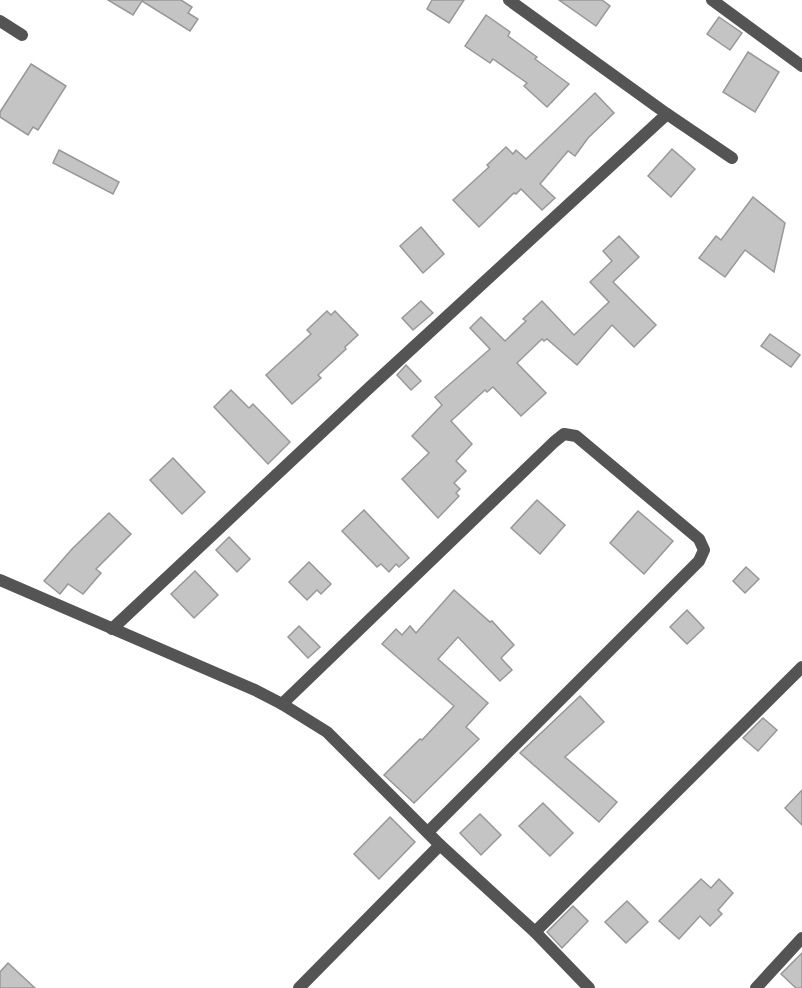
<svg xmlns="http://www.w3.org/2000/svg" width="802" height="988" viewBox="0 0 802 988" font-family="Ubuntu,sans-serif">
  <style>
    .building { fill: #c4c4c4; stroke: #989898; stroke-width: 1.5 }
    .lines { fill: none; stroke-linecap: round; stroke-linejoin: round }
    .minor { stroke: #545454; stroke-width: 12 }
  </style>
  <rect width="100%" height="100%" fill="#fff"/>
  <!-- building -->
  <g class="building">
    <path d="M 108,0 L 181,0 L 192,7 L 188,13 L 198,19 L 190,31 L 142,1 L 133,15 Z"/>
    <path d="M 432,0 L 464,0 L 449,23 L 427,9 Z"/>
    <path d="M 559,0 L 602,0 L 610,6 L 596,26 Z"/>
    <path d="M 486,15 L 510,32 L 508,36 L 537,57 L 535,59 L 569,84 L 547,107 L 524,86 L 527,83 L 493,59 L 490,63 L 465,46 Z"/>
    <path d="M 719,17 L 742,33 L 730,50 L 707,34 Z"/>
    <path d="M 748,52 L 779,72 L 755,112 L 723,92 Z"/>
    <path d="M 31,64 L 66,86 L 38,130 L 33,127 L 28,135 L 0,117 L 0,112 Z"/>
    <path d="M 595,93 L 614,113 L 588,138 L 575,156 L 568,151 L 540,184 L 555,198 L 542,210 L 521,189 L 516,194 L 514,193 L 479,227 L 453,200 L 489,167 L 487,165 L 506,147 L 513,154 L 516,150 L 526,159 Z"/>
    <path d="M 672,149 L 695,169 L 671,197 L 648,176 Z"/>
    <path d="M 59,150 L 119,182 L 113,194 L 53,163 Z"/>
    <path d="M 753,197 L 785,223 L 774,272 L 745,250 L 725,277 L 699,258 L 716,236 L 721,240 Z"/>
    <path d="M 421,227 L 444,254 L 423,273 L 400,246 Z"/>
    <path d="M 619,236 L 639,257 L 613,282 L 656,325 L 634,347 L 612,325 L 577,365 L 547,339 L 544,341 L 542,339 L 517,363 L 546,393 L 521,416 L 493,387 L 487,392 L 485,390 L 451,421 L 472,444 L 456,461 L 466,471 L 454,483 L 460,489 L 456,493 L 459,496 L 438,518 L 402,479 L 429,453 L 412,436 L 442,405 L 435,397 L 490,349 L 470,328 L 481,317 L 505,341 L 526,321 L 523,319 L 542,301 L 574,335 L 609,302 L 590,282 L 612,261 L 603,251 Z"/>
    <path d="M 421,301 L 433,313 L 413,330 L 402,318 Z"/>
    <path d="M 327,311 L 331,315 L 335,311 L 358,335 L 345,347 L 346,349 L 318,375 L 321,378 L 292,404 L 266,375 L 311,334 L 307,330 Z"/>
    <path d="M 770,334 L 800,355 L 791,367 L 761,346 Z"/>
    <path d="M 406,365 L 421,381 L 411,390 L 397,375 Z"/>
    <path d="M 231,390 L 249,408 L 253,404 L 290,442 L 268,464 L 214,407 Z"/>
    <path d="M 173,458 L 205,492 L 182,514 L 150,480 Z"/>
    <path d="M 537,500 L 565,525 L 540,554 L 511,528 Z"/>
    <path d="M 364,510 L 409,558 L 399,567 L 396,564 L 389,572 L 381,564 L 377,567 L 342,531 Z"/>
    <path d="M 638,511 L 673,541 L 644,574 L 610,543 Z"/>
    <path d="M 109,513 L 131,534 L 96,569 L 101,573 L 83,594 L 68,584 L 60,594 L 44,581 L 72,549 Z"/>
    <path d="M 229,537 L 250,559 L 237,572 L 216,550 Z"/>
    <path d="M 309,562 L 331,584 L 321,594 L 317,590 L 307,600 L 289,582 Z"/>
    <path d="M 746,567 L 759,579 L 745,593 L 733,581 Z"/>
    <path d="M 195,571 L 218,595 L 194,618 L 171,594 Z"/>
    <path d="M 454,590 L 490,622 L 492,621 L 514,645 L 501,658 L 512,670 L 500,681 L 458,637 L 438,659 L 488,703 L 466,727 L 479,739 L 414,803 L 384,775 L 420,739 L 422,740 L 454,706 L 382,644 L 396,629 L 402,635 L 410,626 L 416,633 Z"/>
    <path d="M 687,610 L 704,628 L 687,644 L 670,627 Z"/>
    <path d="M 299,626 L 320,647 L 308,658 L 288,637 Z"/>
    <path d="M 580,696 L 604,722 L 565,757 L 617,802 L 599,822 L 520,753 Z"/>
    <path d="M 763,718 L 777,730 L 758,751 L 743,738 Z"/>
    <path d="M 802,790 L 802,825 L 785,808 Z"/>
    <path d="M 543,803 L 573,833 L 550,856 L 519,826 Z"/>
    <path d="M 480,814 L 501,835 L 481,855 L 460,833 Z"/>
    <path d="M 390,817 L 415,842 L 379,879 L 354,854 Z"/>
    <path d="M 701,879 L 711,888 L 719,879 L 733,893 L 718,910 L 722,914 L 710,926 L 700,916 L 679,939 L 659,921 Z"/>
    <path d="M 627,901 L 648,922 L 626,943 L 605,922 Z"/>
    <path d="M 573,906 L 588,921 L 562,948 L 547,932 Z"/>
    <path d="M 802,953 L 802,988 L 796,988 L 781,974 Z"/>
    <path d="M 8,963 L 35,988 L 0,988 L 0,972 Z"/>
  </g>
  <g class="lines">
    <!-- minor -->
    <g class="minor">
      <path d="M 509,0 L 667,114 L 732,158"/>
      <path d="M 712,0 L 802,66"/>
      <path d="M 0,21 L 22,35"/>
      <path d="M 0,580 L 255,690 L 282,704 L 327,732 L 440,845 L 535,932 L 589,988"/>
      <path d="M 112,629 L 369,388 L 667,114"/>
      <path d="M 282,704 L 554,442 L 564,434 L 576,436 L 699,539 L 704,550 L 699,561 L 428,832"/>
      <path d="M 535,932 L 802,667"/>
      <path d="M 299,988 L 440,845"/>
      <path d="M 756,988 L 802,938"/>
    </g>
  </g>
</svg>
